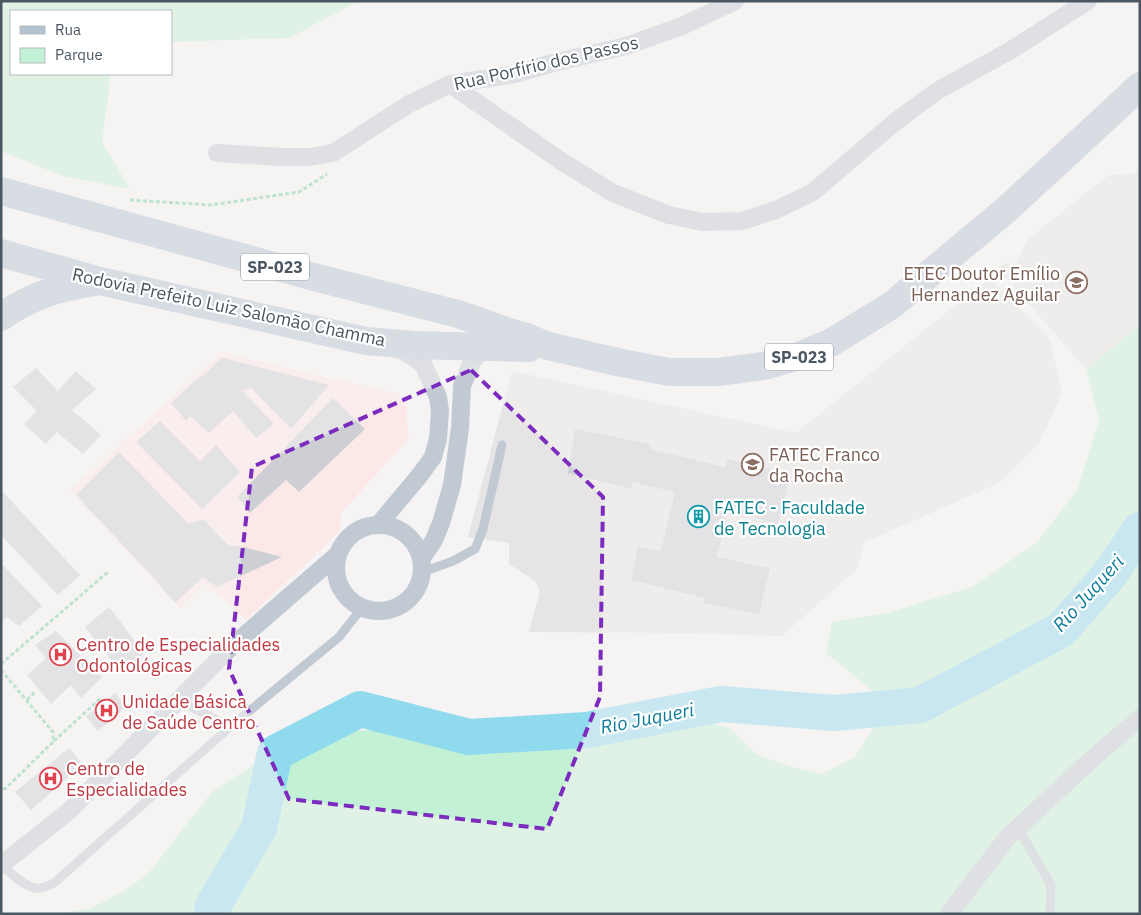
<svg xmlns="http://www.w3.org/2000/svg" width="1141" height="915" viewBox="0 0 1141 915" font-family="'IBM Plex Sans',sans-serif">
  <style>
    .education { fill: #e6e4e5 }
    .medical { fill: #fce8e6 }
    .green { fill: #c3f1d5 }
    .lines { fill: none; stroke-linecap: round; stroke-linejoin: round }
    .river { stroke: #90daee; stroke-width: 36 }
    .building { fill: #cdcfd5 }
    .path { stroke: #7ad0a6; stroke-width: 3; stroke-dasharray: 4 2.5; stroke-linecap: butt }
    .service { stroke: #c1cad2; stroke-width: 9 }
    .minor { stroke: #c1cad2; stroke-width: 18 }
    .primary { stroke: #b3c2d1; stroke-width: 28 }
    .marked { fill: none; stroke: #7b2cbf; stroke-width: 4; stroke-dasharray: 10 6; stroke-linejoin: round }
    .labels { text-anchor: middle; dominant-baseline: central; stroke-width: 4.5; stroke-linejoin: round; paint-order: stroke }
    .shield { fill: #fff; stroke: #808990; stroke-width: 1 }
    .shield-label { font-size: 16px; font-weight: bold; fill: #4a5661 }
    .street-label { font-size: 18px; fill: #4a5661; stroke: #fff }
    .education-label { font-size: 18px; fill: #785e54; stroke: #fff; text-anchor: end }
    .culture-label { font-size: 18px; fill: #0d838f; stroke: #fff; text-anchor: start }
    .health-label { font-size: 18px; fill: #be3a42; stroke: #fff; text-anchor: start }
    .water-label { font-size: 19px; font-style: italic; fill: #0c7c9b; stroke: #fff }
  </style>
  <rect width="100%" height="100%" fill="#f5f3f3"/>
  <!-- education -->
  <g class="education">
    <path d="M 1140,168 L 1140,324 L 1086,370 L 998,268 L 1007,262 L 1016,265 L 1027,240 L 1109,175 L 1133,174 Z"/>
    <path d="M 990,278 L 1050,339 L 1062,393 L 1038,445 L 999,483 L 865,542 L 857,569 L 782,636 L 682,633 L 529,632 L 540,591 L 535,581 L 509,564 L 509,543 L 468,537 L 512,371 L 796,433 Z"/>
  </g>
  <!-- medical -->
  <path class="medical" d="M 221,353 L 397,393 L 406,408 L 409,438 L 341,513 L 340,531 L 246,620 L 205,583 L 180,608 L 69,491 Z"/>
  <!-- green -->
  <g class="green">
    <path d="M 1,1 L 359,1 L 289,38 L 171,42 L 171,11 L 11,11 L 11,74 L 111,74 L 102,142 L 130,189 L 63,176 L 1,151 Z"/>
    <path d="M 1140,324 L 1140,914 L 61,914 L 91,908 L 122,892 L 147,875 L 212,792 L 258,762 L 341,730 L 395,731 L 468,750 L 533,747 L 702,721 L 730,728 L 756,754 L 788,766 L 822,774 L 855,757 L 877,722 L 874,692 L 826,653 L 832,622 L 887,613 L 972,587 L 1036,543 L 1077,491 L 1099,420 L 1086,370 Z"/>
  </g>
  <g class="lines">
    <!-- river -->
    <path class="river" d="M 212,914 L 213,906 L 259,828 L 275,753 L 360,709 L 469,737 L 587,730 L 721,704 L 835,713 L 920,705 L 1061,630 L 1110,574 L 1140,530"/>
  </g>
  <!-- building -->
  <g class="building">
    <path d="M 222,358 L 227,359 L 329,385 L 291,429 L 251,388 L 242,390 L 274,424 L 256,438 L 233,411 L 209,433 L 190,416 L 186,421 L 171,403 L 198,378 L 203,376 Z"/>
    <path d="M 36,368 L 58,391 L 76,371 L 96,389 L 72,410 L 101,435 L 83,454 L 57,432 L 46,444 L 24,424 L 37,411 L 13,387 Z"/>
    <path d="M 333,398 L 365,429 L 299,492 L 286,480 L 250,513 L 237,497 Z"/>
    <path d="M 160,421 L 200,461 L 216,445 L 240,472 L 202,509 L 136,442 Z"/>
    <path d="M 575,429 L 649,444 L 650,449 L 725,467 L 728,459 L 790,474 L 778,524 L 728,511 L 717,557 L 770,568 L 759,614 L 703,603 L 705,598 L 631,580 L 638,547 L 661,551 L 675,492 L 632,482 L 632,489 L 568,473 Z"/>
    <path d="M 119,452 L 189,524 L 203,519 L 229,546 L 240,546 L 282,557 L 217,587 L 203,577 L 175,603 L 154,578 L 76,495 Z"/>
    <path d="M 1,490 L 80,575 L 58,595 L 1,535 Z"/>
    <path d="M 1,563 L 42,606 L 19,626 L 7,617 L 1,621 Z"/>
    <path d="M 109,607 L 144,653 L 122,673 L 85,627 Z"/>
    <path d="M 56,631 L 102,677 L 81,698 L 71,685 L 51,704 L 27,675 L 46,658 L 35,645 Z"/>
    <path d="M 115,693 L 126,707 L 98,731 L 86,716 Z"/>
    <path d="M 69,748 L 83,765 L 31,810 L 15,792 Z"/>
  </g>
  <g class="lines">
    <!-- path -->
    <g class="path">
      <path d="M 130,200 L 211,205 L 299,192 L 327,174"/>
      <path d="M 1,664 L 108,572"/>
      <path d="M 1,670 L 53,732 L 53,742 L 5,789 L 1,788"/>
      <path d="M 27,700 L 35,692"/>
      <path d="M 54,741 L 102,697"/>
    </g>
    <!-- service -->
    <g class="service">
      <path d="M 423,572 L 453,561 L 475,549 L 483,529 L 502,445"/>
      <path d="M 178,700 L 230,727"/>
      <path d="M 1018,828 L 1051,885 L 1050,914"/>
      <path d="M 1,865 C 10,872 23,886 35,888 C 41,889 48,886 54,883 L 230,727 L 339,637 L 362,608"/>
    </g>
    <!-- minor -->
    <g class="minor">
      <path d="M 450,84 L 561,161 L 613,193 L 669,215 L 702,222 L 742,221 L 776,210 L 813,192 L 895,122 L 937,91 L 1011,50 L 1088,1"/>
      <path d="M 217,153 L 281,157 L 310,157 L 333,153 L 409,104 L 450,84 L 515,74 L 553,63 L 626,46 L 682,26 L 735,1"/>
      <path d="M 379,524 L 420,475 L 433,457 L 438,439 L 440,411 L 438,397 L 423,364 L 405,352 L 394,348"/>
      <circle cx="379" cy="568" r="43"/>
      <path d="M 422,558 L 434,540 L 441,523 L 452,485 L 460,428 L 462,386 L 472,362 L 484,346"/>
      <path d="M 1,865 L 69,811 L 231,647 L 337,555"/>
      <path d="M 949,914 L 1007,838 L 1094,757 L 1140,718"/>
    </g>
    <!-- primary -->
    <g class="primary">
      <path d="M 1,191 L 314,277 L 458,314 L 506,331 L 526,337 L 548,346 L 617,362 L 669,372 L 718,372 L 764,366 L 799,356 L 832,342 L 892,305 L 1006,210 L 1140,86"/>
      <path d="M 1,253 L 100,281 L 366,341 L 413,345 L 529,348"/>
      <path d="M 1,317 C 32,295 58,288 95,282"/>
    </g>
  </g>
  <!-- marked area -->
  <path d="M0 0H1141V915H0ZM 471,370 L 603,497 L 600,697 L 547,829 L 289,799 L 229,669 L 252,467 Z" fill="#f5f3f3" fill-opacity=".55" fill-rule="evenodd"/>
  <path class="marked" d="M 471,370 L 603,497 L 600,697 L 547,829 L 289,799 L 229,669 L 252,467 Z"/>
  <!-- icons -->
  <defs>
    <symbol id="university-ring" viewBox="-11 -11 22 22"><circle r="9.5" fill="#fff" stroke="#8d6e63" stroke-width="1.5"/><path d="M0-5L7-2L0 1L-7-2ZM-4 1L0 2.5L4 1V4Q0 6-4 4Z" fill="#8d6e63"/></symbol>
    <symbol id="building-ring" viewBox="-11 -11 22 22"><circle r="9.5" fill="#fff" stroke="#0f9aa8" stroke-width="1.5"/><path d="M-4-6H4V6H1V3H-1V6H-4ZM-2.5-4.3h1.7v1.8h-1.7ZM.8-4.3h1.7v1.8H.8ZM-2.5-1h1.7V.8h-1.7ZM.8-1h1.7V.8H.8Z" fill="#0f9aa8"/></symbol>
    <symbol id="hospital-ring" viewBox="-11 -11 22 22"><circle r="9.5" fill="#fff" stroke="#e0444e" stroke-width="1.5"/><path d="M-5-5h3v3.5h4V-5h3V5h-3V1.5h-4V5h-3Z" fill="#e0444e"/></symbol>
  </defs>
  <g fill-rule="evenodd">
    <use href="#university-ring" x="1064" y="270" width="25" height="25"/>
    <use href="#university-ring" x="740" y="452" width="25" height="25"/>
    <use href="#building-ring" x="686" y="504" width="25" height="25"/>
    <use href="#hospital-ring" x="48" y="642" width="25" height="25"/>
    <use href="#hospital-ring" x="94" y="698" width="25" height="25"/>
    <use href="#hospital-ring" x="38" y="766" width="25" height="25"/>
  </g>
  <g class="labels">
    <!-- shield labels -->
    <g class="shield">
      <rect x="241" y="253.5" width="68" height="27" rx="4"/>
      <rect x="765" y="343.5" width="68" height="27" rx="4"/>
    </g>
    <g class="shield-label">
      <text x="275" y="267">SP-023</text>
      <text x="799" y="357">SP-023</text>
    </g>
    <!-- street labels -->
    <g class="street-label">
      <text transform="translate(546 63) rotate(-13)">Rua Porfírio dos Passos</text>
      <text transform="translate(229 307) rotate(12)">Rodovia Prefeito Luiz Salomão Chamma</text>
    </g>
    <!-- education labels -->
    <g class="education-label">
      <text x="1060" y="273">ETEC Doutor Emílio<tspan x="1060" dy="21">Hernandez Aguilar</tspan></text>
      <text x="769" y="454" text-anchor="start">FATEC Franco<tspan x="769" dy="21">da Rocha</tspan></text>
    </g>
    <!-- culture labels -->
    <g class="culture-label">
      <text x="714" y="507">FATEC - Faculdade<tspan x="714" dy="21">de Tecnologia</tspan></text>
    </g>
    <!-- health labels -->
    <g class="health-label">
      <text x="76" y="644">Centro de Especialidades<tspan x="76" dy="21">Odontológicas</tspan></text>
      <text x="122" y="701">Unidade Básica<tspan x="122" dy="21">de Saúde Centro</tspan></text>
      <text x="66" y="768">Centro de<tspan x="66" dy="21">Especialidades</tspan></text>
    </g>
    <!-- water labels -->
    <g class="water-label">
      <text transform="translate(1088 593) rotate(-48)">Rio Juqueri</text>
      <text transform="translate(647 718) rotate(-11)">Rio Juqueri</text>
    </g>
  </g>
  <!-- border -->
  <rect width="1141" height="915" fill="none" stroke="#4a5661" stroke-width="5"/>
  <!-- legend -->
  <rect x="10" y="10" width="162" height="65" fill="#ffffff" stroke="#b7bbc0"/>
  <rect x="20" y="26" width="25" height="8" fill="#b3c2d1" stroke="#b7bbc0"/>
  <text x="55" y="35" font-size="15" fill="#4a5661">Rua</text>
  <rect x="20" y="48" width="25" height="15" fill="#c3f1d5" stroke="#b7bbc0"/>
  <text x="55" y="60" font-size="15" fill="#4a5661">Parque</text>
</svg>
